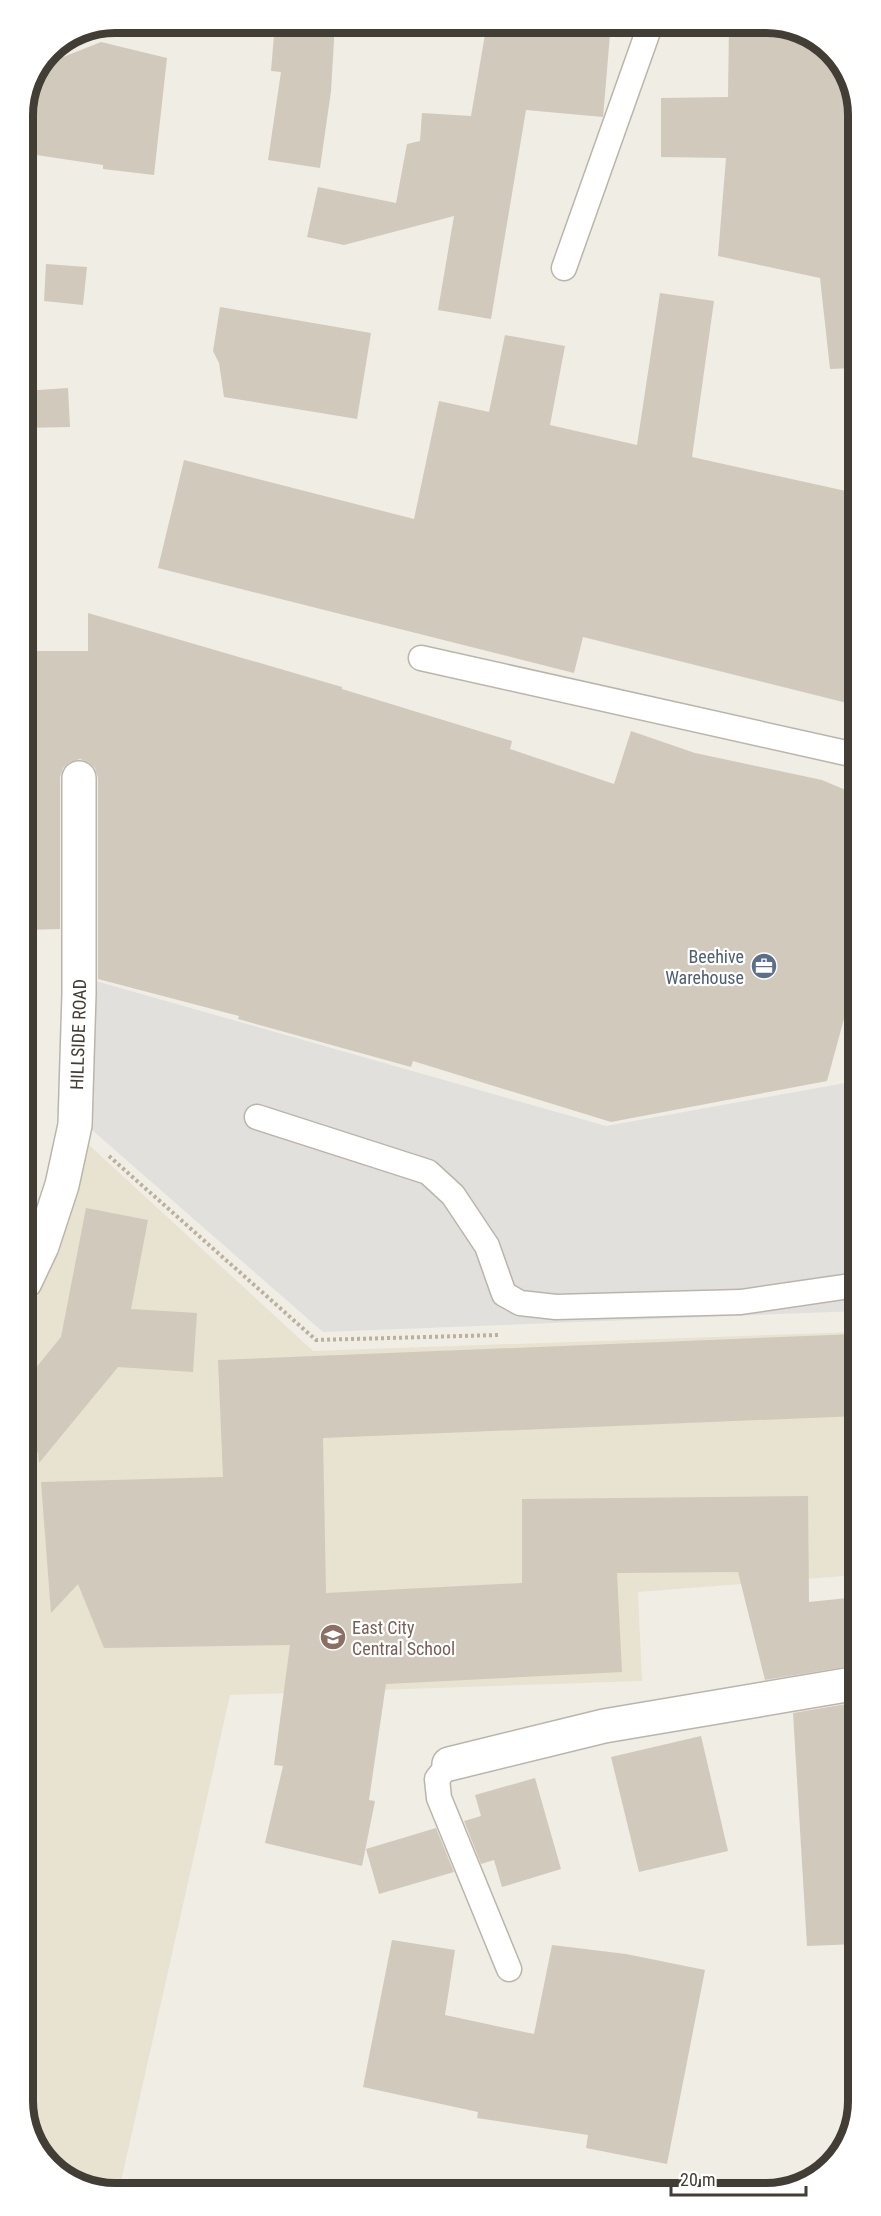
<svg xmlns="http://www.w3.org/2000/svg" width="881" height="2216" viewBox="0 0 881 2216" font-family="'Roboto Condensed',sans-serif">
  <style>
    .education { fill: #e8e2d0 }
    .parking { fill: #e1e0dd }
    .building { fill: #d1c9bc }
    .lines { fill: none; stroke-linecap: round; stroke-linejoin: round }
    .service-casing { stroke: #bbb5a9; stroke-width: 27 }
    .minor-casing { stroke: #bbb5a9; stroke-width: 36 }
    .path { stroke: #bbb09b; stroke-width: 4; stroke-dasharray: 3 3; stroke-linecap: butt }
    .service { stroke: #fff; stroke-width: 24 }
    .minor { stroke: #fff; stroke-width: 33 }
    .labels { text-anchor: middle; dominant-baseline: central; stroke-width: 4.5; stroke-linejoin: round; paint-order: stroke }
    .service-label { font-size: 18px; fill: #4e5e75; stroke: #fff; text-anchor: end }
    .street-label { font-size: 18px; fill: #423d35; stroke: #fff }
    .education-label { font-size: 18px; fill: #785e54; stroke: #fff; text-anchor: start }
    .rim { fill: none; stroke: #423d35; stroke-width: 8 }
  </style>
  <rect width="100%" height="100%" fill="#f0ede5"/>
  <!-- education -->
  <path class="education" d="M 88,1144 L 313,1351 L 857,1332 L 857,1575 L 638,1592 L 642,1681 L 230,1695 L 120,2186 L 76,2181 L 58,2174 L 27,2131 L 25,1322 L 47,1277 L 67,1222 Z"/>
  <!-- parking -->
  <path class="parking" d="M 85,978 L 606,1126 L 856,1081 L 857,1311 L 323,1332 L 84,1123 Z"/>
  <!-- building -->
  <g class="building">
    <path d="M 275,23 L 335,23 L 331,91 L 320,168 L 268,160 L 281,72 L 271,71 Z"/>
    <path d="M 487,23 L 611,23 L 603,117 L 526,110 L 491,319 L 438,310 L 454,216 L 344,245 L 307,237 L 318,187 L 396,203 L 407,144 L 420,141 L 422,113 L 471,116 Z"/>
    <path d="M 729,23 L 773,23 L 823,42 L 854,85 L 854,368 L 830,369 L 820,278 L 718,256 L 726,158 L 661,157 L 661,98 L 728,97 Z"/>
    <path d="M 101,42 L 167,58 L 154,175 L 103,169 L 103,165 L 23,153 L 32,88 L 43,65 Z"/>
    <path d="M 46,264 L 87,267 L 83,305 L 44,301 Z"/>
    <path d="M 660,293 L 714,301 L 692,457 L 855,493 L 855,705 L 583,637 L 574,673 L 158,568 L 184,460 L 414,519 L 439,401 L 489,412 L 505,335 L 565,346 L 550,425 L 637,445 Z"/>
    <path d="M 220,307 L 371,333 L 357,419 L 224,397 L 219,363 L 213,351 Z"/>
    <path d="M 68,388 L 70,427 L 23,428 L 23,391 Z"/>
    <path d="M 88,613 L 342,687 L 342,689 L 512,741 L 510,749 L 614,784 L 631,731 L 695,753 L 822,780 L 855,794 L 856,975 L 827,1081 L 611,1122 L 413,1061 L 411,1067 L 238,1019 L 239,1016 L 98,979 L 98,778 L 95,768 L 88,762 L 80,759 L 70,762 L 63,768 L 60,777 L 60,929 L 25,930 L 24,651 L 88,651 Z"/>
    <path d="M 86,1208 L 148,1220 L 131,1309 L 197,1313 L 193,1372 L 118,1367 L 39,1463 L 38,1452 L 26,1466 L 26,1380 L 61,1337 Z"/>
    <path d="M 857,1334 L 857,1416 L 323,1438 L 326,1593 L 522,1583 L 522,1499 L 808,1496 L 809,1602 L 857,1597 L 857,1665 L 765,1680 L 738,1572 L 617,1573 L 622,1672 L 386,1684 L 369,1800 L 375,1801 L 362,1866 L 265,1843 L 283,1766 L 274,1765 L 290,1645 L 104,1648 L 78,1584 L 51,1613 L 41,1482 L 223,1477 L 218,1360 Z"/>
    <path d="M 858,1702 L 858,1944 L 807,1946 L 793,1713 Z"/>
    <path d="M 701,1736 L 728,1851 L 639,1872 L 611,1757 Z"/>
    <path d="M 535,1778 L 561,1869 L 502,1887 L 494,1860 L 481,1864 L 464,1821 L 481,1816 L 475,1795 Z"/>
    <path d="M 436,1828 L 454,1872 L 379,1894 L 366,1849 Z"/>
    <path d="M 392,1940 L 455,1950 L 445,2015 L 534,2034 L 552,1945 L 626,1954 L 705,1970 L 667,2164 L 586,2148 L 588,2135 L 477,2118 L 478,2112 L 363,2087 Z"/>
  </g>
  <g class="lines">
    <defs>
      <g id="service">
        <path d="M 564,268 L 651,23"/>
        <path d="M 421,658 L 855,755"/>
        <path d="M 257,1117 L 428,1172 L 453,1195 L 487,1246 L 504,1294 L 520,1303 L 556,1307 L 741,1302 L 857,1285"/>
        <path d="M 449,1764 L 437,1779 L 439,1798 L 509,1969"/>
      </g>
      <g id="minor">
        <path id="s1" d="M 25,1282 L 42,1246 L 62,1185 L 75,1125 L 79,994 L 79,778"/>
        <path d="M 449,1764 L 604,1726 L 858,1683"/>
      </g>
    </defs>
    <!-- service casing -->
    <use href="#service" class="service-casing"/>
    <!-- minor casing -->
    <use href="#minor" class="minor-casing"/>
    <!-- path -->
    <path class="path" d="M 109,1156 L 316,1340 L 499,1335"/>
    <!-- service -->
    <use href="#service" class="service"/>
    <!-- minor -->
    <use href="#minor" class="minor"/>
  </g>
  <!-- icons -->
  <defs>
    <symbol id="office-disc" viewBox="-11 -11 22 22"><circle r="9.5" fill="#5c6f8a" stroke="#fff"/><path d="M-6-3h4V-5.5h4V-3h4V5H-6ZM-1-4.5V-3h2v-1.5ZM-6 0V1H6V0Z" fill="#fff"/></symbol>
    <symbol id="school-disc" viewBox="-11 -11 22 22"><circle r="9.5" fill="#8d6e63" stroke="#fff"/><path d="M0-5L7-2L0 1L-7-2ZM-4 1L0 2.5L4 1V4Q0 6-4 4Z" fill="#fff"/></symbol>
  </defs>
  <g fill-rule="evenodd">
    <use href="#office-disc" x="749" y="951" width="30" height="30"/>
    <use href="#school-disc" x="318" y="1622" width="30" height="30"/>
  </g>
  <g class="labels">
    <!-- service labels -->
    <g class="service-label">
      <text x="744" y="956">Beehive<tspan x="744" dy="21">Warehouse</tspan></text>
    </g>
    <!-- street labels -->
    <g class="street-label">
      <text stroke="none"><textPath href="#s1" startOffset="256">HILLSIDE ROAD</textPath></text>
    </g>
    <!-- education labels -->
    <g class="education-label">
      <text x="352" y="1627">East City<tspan x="352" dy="21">Central School</tspan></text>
    </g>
  </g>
  <!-- crop -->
  <path d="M0 0H881V2216H0ZM115 33H766A82 82 0 0 1 848 115V2101A82 82 0 0 1 766 2183H115A82 82 0 0 1 33 2101V115A82 82 0 0 1 115 33Z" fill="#fff" fill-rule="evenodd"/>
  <path class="rim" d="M115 33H766A82 82 0 0 1 848 115V2101A82 82 0 0 1 766 2183H115A82 82 0 0 1 33 2101V115A82 82 0 0 1 115 33Z"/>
  <!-- scale -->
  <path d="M671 2186v9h135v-9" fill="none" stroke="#423d35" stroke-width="3"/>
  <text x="680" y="2186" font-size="18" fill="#423d35" stroke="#ffffff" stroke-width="4.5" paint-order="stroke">20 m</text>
</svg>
